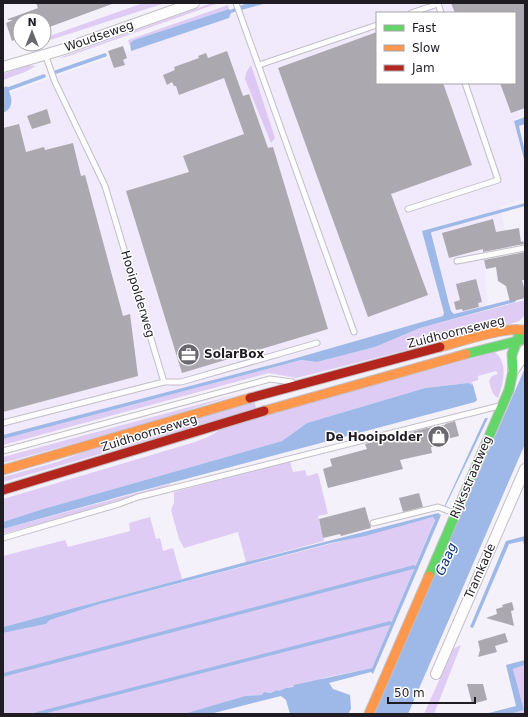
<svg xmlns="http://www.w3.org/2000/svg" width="528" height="717" viewBox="0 0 528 717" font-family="'DejaVu Sans',sans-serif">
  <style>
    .built { fill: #f1e9fc; fill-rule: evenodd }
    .green { fill: #dfccf4 }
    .forest { fill: #dcc8f2 }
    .water { fill: #9eb9e7 }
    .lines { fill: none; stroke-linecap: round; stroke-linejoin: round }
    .stream { stroke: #9eb9e7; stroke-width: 3.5 }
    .building { fill: #aca8af }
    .lane-casing { stroke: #c2bfc7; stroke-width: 7 }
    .street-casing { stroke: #c2bfc7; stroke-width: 12 }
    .fast-casing { stroke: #c2bfc7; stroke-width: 11 }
    .slow-casing { stroke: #c2bfc7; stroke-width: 11 }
    .jam-casing { stroke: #c2bfc7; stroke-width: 11 }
    .lane { stroke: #fefdfe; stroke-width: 5 }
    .street { stroke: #fefdfe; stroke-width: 10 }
    .fast { stroke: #63d668; stroke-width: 9 }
    .slow { stroke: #ff974d; stroke-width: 9 }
    .jam { stroke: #b3261e; stroke-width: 9 }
    .labels { text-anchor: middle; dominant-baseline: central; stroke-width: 3; stroke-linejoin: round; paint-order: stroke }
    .street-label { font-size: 12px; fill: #201c24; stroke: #fff }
    .poi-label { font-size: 12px; font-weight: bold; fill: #201c24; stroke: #fff; text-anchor: start }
    .water-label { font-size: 13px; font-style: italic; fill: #002f76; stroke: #fff }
  </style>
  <rect width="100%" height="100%" fill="#f5f1fa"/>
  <!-- built -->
  <path class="built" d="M 265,3 L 525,3 L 525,115 L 514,119 L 525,170 L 525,199 L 500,207 L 509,248 L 484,253 L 487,305 L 320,356 L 3,437 L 3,95 ZM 377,13 L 515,13 L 515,83 L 377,83 Z"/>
  <!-- green -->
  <g class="green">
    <path d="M 143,3 L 165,3 L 44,42 L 44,38 Z"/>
    <path d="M 212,3 L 219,3 L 66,57 L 59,58 Z"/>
    <path d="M 228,5 L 229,9 L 134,40 L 130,43 L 130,46 L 128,40 Z"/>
    <path d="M 28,65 L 36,66 L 25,72 L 3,80 L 3,74 Z"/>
    <path d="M 525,300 L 525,315 L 519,321 L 507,325 L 296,378 L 269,373 L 3,445 L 3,439 L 301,360 L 317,362 L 375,347 L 420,328 Z"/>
    <path d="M 495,352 C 509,364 503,383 498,398 C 492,395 491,388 489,381 L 492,376 L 498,374 L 496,371 L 478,376 L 478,380 L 472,382 L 473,385 L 468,383 L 425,388 L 307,423 L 282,441 L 43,509 L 3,522 L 3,499 L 195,442 L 208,437 L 228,425 Z"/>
    <path d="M 242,393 L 141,425 L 3,463 L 3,457 Z"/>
    <path d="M 255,402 L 256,409 L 3,482 L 3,477 L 57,462 L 115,440 Z"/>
    <path d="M 290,461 L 293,472 L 305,470 L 307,476 L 318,473 L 328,514 L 318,516 L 324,541 L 246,562 L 238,532 L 184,548 L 179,539 L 171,510 L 174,503 L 174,492 Z"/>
    <path d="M 170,484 L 170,485 L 92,509 L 3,534 L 3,529 Z"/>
    <path d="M 150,517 L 156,539 L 160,538 L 163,551 L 173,548 L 182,579 L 3,627 L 3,556 L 65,540 L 68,547 L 130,531 L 129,523 Z"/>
    <path d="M 433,517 L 435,519 L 372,668 L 323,678 L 320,680 L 286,688 L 279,691 L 277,690 L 269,693 L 264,693 L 262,695 L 245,696 L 186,714 L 3,714 L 3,633 L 46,624 L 50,620 L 100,604 Z"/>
    <path d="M 461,645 L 434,714 L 424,714 L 453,649 Z"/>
    <path d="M 525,665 L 525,714 L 510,714 L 524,710 L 513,669 Z"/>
  </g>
  <!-- forest -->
  <path class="forest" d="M 251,65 L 275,138 L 271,143 L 245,79 L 246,73 Z"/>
  <!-- water -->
  <g class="water">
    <path d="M 247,3 L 267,3 L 231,13 L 229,18 L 131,51 L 130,43 L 134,40 L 229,9 L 230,10 Z"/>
    <path d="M 7,86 C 11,96 16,107 3,113 L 3,88 Z"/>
    <path d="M 525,117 L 525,124 L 519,126 L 525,152 L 525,163 L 514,121 Z"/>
    <path d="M 525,203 L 525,206 L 432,232 L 431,233 L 449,304 L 451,311 L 454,314 L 510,300 L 516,300 L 515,302 L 420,328 L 375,347 L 317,362 L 301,360 L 3,439 L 3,435 L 286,361 L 443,316 L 444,313 L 422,231 Z"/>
    <path d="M 525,368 L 525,444 L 408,714 L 373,714 Z"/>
    <path d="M 468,383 L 473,385 L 477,400 L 475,402 L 122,496 L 3,529 L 3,522 L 43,509 L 282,441 L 307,423 L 425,388 Z"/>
    <path d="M 485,418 L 488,418 L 445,507 L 444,507 Z"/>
    <path d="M 438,513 L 441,515 L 373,674 L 371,672 L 329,683 L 333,689 L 350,695 L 351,709 L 348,714 L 290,714 L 286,700 L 281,696 L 210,714 L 184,714 L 245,696 L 262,695 L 264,692 L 270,693 L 277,690 L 279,691 L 286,688 L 293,687 L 294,685 L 372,668 L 435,520 L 433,517 L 365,536 L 331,543 L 100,604 L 50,620 L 46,624 L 3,633 L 3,627 L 246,562 Z"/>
    <path d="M 525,536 L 525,549 L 523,541 L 509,544 L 473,628 L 470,627 L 506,541 Z"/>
    <path d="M 525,660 L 525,665 L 513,669 L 524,710 L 510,714 L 485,714 L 516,706 L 506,665 Z"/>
  </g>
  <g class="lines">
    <!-- stream -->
    <g class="stream">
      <path d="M 56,72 L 105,55"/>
      <path d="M 3,91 L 44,76"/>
      <path d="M 3,675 L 414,567"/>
      <path d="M 36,714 L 390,623"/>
    </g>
  </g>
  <!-- building -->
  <g class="building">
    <path d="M 36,3 L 112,3 L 112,4 L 44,29 L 44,20 L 20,20 L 20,38 L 12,41 L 6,23 L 13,20 L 8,20 L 8,19 L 38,8 Z"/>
    <path d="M 451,3 L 525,3 L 525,108 L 511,113 L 500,83 L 515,83 L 515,13 L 455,13 Z"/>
    <path d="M 377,32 L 377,83 L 443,83 L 472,165 L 391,194 L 428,295 L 368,317 L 278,68 Z"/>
    <path d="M 123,46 L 127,58 L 123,60 L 125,65 L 114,68 L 108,51 Z"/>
    <path d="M 227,51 L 243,96 L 249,94 L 268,148 L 273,147 L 328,329 L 182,373 L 126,191 L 189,172 L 183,156 L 244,134 L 224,78 L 179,95 L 176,86 L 174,86 L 172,82 L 167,85 L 163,75 L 175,70 L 174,67 L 199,58 L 198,56 L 206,53 L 208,58 Z"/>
    <path d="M 47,109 L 51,123 L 32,129 L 27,116 Z"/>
    <path d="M 19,124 L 26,152 L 44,147 L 45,150 L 73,143 L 81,176 L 85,175 L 123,316 L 130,314 L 138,376 L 3,412 L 3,128 Z"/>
    <path d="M 493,219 L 496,232 L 519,228 L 521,242 L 523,241 L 524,244 L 483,252 L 483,249 L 449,258 L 442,233 Z"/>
    <path d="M 525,252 L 525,280 L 522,280 L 525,291 L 525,298 L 510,302 L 506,286 L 498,281 L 496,267 L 486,269 L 484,260 Z"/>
    <path d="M 476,279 L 482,302 L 478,303 L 479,307 L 463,311 L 462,309 L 456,310 L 454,302 L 460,300 L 456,284 Z"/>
    <path d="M 455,421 L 459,436 L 443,440 L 444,444 L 431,447 L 432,453 L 400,460 L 403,469 L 328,488 L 323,469 L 332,466 L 330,459 L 367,449 L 365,444 L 427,428 L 445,425 L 445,424 Z"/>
    <path d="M 419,493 L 423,507 L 403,512 L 399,498 Z"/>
    <path d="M 365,507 L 371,528 L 341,536 L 340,534 L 323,538 L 319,519 Z"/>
    <path d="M 512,602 L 514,610 L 511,611 L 514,626 L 486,618 L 497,614 L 496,609 L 503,607 L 502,605 Z"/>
    <path d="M 505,633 L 508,642 L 495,646 L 497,652 L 478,657 L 480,650 L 478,641 Z"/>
    <path d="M 467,684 L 483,684 L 487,700 L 472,704 Z"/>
  </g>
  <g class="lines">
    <defs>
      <g id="lane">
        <path d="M 236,3 L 354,332"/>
        <path d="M 438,3 L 441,13"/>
        <path d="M 411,13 L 438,4"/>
        <path d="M 259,65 L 377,25"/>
        <path d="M 408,209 L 498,180 L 465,83"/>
        <path d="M 457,261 L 525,248"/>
        <path d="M 164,382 L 181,382 L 317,343"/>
        <path d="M 3,423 L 164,382 L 105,186 L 55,82 L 45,54"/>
        <path d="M 3,451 L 270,379 L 292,382"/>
        <path d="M 373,523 L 438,507 L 454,513"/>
        <path d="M 3,538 L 119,504 L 138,497 L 499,406"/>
      </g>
      <g id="street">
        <path d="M 3,67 L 61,50 L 194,3"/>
        <path d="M 513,371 L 522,358 L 525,350"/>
        <path d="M 436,674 L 525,469"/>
      </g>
      <g id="fast">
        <path d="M 466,354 L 525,339"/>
        <path d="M 429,576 L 509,390 L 513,371 L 512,354 L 519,335"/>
      </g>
      <g id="slow">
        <path d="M 440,347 C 456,343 512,324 525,331"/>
        <path d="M 264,411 L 466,354"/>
        <path d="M 3,470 L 250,398"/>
        <path d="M 369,714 L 429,576"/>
      </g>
      <g id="jam">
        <path d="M 250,398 L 440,347"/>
        <path d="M 3,490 L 264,411"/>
      </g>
    </defs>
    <!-- lane casing -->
    <use href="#lane" class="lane-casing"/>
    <!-- street casing -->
    <use href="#street" class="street-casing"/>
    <!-- fast casing -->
    <use href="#fast" class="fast-casing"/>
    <!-- slow casing -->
    <use href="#slow" class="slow-casing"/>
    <!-- jam casing -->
    <use href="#jam" class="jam-casing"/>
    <!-- lane -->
    <use href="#lane" class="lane"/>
    <!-- street -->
    <use href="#street" class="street"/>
    <!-- fast -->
    <use href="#fast" class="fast"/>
    <!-- slow -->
    <use href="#slow" class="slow"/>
    <!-- jam -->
    <use href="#jam" class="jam"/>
  </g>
  <!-- icons -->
  <defs>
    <symbol id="office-disc" viewBox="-11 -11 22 22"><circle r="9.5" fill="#6b676f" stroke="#fff"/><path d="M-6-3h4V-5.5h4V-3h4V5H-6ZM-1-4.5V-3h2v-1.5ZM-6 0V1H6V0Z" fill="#fff"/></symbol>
    <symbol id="shop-disc" viewBox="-11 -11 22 22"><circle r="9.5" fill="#6b676f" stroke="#fff"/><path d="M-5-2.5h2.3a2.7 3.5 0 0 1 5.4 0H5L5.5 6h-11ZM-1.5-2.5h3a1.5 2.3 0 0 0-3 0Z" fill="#fff"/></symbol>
  </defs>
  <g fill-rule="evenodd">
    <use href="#office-disc" x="176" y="342" width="25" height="25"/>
    <use href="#shop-disc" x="426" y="424" width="25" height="25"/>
  </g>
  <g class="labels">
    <!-- street labels -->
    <g class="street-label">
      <text transform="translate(99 36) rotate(-19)">Woudseweg</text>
      <text transform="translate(138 294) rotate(73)">Hooipolderweg</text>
      <text transform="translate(456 332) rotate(-14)">Zuidhoornseweg</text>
      <text transform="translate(149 433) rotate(-17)">Zuidhoornseweg</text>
      <text transform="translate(471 477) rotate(-67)">Rijksstraatweg</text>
      <text transform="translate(480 571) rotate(-66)">Tramkade</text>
    </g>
    <!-- poi labels -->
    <g class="poi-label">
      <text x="204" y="354">SolarBox</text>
      <text x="422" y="437" text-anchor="end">De Hooipolder</text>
    </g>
    <!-- water labels -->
    <g class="water-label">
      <text transform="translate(446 559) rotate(-66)">Gaag</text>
    </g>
  </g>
  <!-- border -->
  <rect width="528" height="717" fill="none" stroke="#201c24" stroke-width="8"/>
  <!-- legend -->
  <rect x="376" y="12" width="140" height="72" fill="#ffffff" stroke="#a6a4a7"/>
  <rect x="384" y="25" width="20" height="6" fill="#63d668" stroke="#a6a4a7"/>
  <text x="412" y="32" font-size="12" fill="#201c24">Fast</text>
  <rect x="384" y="45" width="20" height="6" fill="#ff974d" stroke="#a6a4a7"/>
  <text x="412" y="52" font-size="12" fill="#201c24">Slow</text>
  <rect x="384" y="65" width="20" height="6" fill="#b3261e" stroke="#a6a4a7"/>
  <text x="412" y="72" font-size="12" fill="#201c24">Jam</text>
  <!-- north arrow -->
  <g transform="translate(32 32)"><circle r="19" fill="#ffffff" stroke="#a6a4a7"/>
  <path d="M0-3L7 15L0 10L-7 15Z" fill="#6b676f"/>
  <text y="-6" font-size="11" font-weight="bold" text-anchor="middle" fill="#201c24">N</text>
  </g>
  <!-- scale -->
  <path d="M388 697v6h87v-6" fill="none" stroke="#201c24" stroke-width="2"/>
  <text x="394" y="697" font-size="12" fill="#201c24" stroke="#ffffff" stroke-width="3" paint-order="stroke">50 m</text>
</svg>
